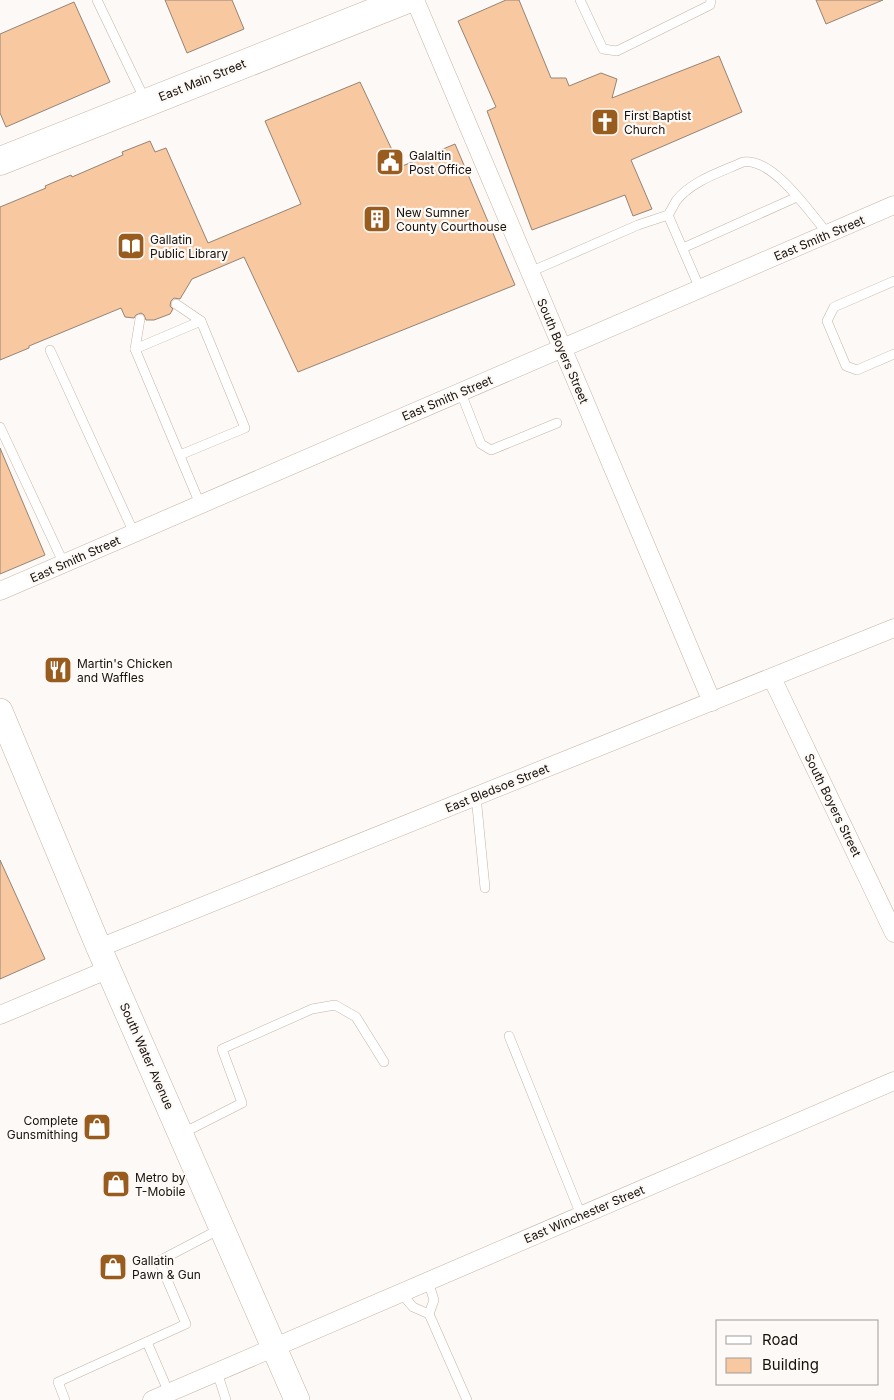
<svg xmlns="http://www.w3.org/2000/svg" width="894" height="1400" viewBox="0 0 894 1400" font-family="Inter,sans-serif">
  <style>
    .building { fill: #f8c8a0; stroke: #958476 }
    .lines { fill: none; stroke-linecap: round; stroke-linejoin: round }
    .lane-casing { stroke: #c6b3a5; stroke-width: 10 }
    .street-casing { stroke: #c6b3a5; stroke-width: 19 }
    .secondary-casing { stroke: #c6b3a5; stroke-width: 26 }
    .primary-casing { stroke: #c6b3a5; stroke-width: 29 }
    .lane { stroke: #fff; stroke-width: 9 }
    .street { stroke: #fff; stroke-width: 18 }
    .secondary { stroke: #fff; stroke-width: 25 }
    .primary { stroke: #fff; stroke-width: 28 }
    .labels { text-anchor: middle; dominant-baseline: central; stroke-width: 4.5; stroke-linejoin: round; paint-order: stroke }
    .street-label { font-size: 12px; fill: #16100a; stroke: #fdf9f6 }
    .poi-label { font-size: 12px; fill: #16100a; stroke: #fdf9f6; text-anchor: start }
  </style>
  <rect width="100%" height="100%" fill="#fdf9f6"/>
  <!-- building -->
  <g class="building">
    <path d="M 165,0 L 232,0 L 244,29 L 187,53 Z"/>
    <path d="M 506,0 L 519,0 L 551,78 L 566,78 L 569,86 L 601,73 L 617,79 L 612,98 L 719,56 L 742,112 L 631,160 L 652,209 L 633,216 L 625,195 L 532,230 L 487,111 L 496,107 L 458,21 Z"/>
    <path d="M 816,0 L 883,0 L 826,24 Z"/>
    <path d="M 74,2 L 110,82 L 6,127 L 0,113 L 0,34 Z"/>
    <path d="M 360,82 L 400,167 L 455,144 L 515,285 L 298,372 L 244,257 L 192,279 L 180,299 L 174,298 L 171,301 L 170,306 L 173,309 L 170,314 L 154,320 L 146,320 L 144,315 L 141,313 L 136,315 L 134,318 L 125,317 L 121,308 L 29,346 L 29,348 L 0,360 L 0,207 L 46,188 L 45,186 L 71,175 L 72,177 L 123,155 L 122,152 L 150,141 L 155,152 L 166,148 L 208,243 L 301,204 L 265,121 Z"/>
    <path d="M 0,448 L 45,555 L 0,574 Z"/>
    <path d="M 0,860 L 45,959 L 0,979 Z"/>
  </g>
  <g class="lines">
    <defs>
      <g id="lane">
        <path d="M 97,0 L 145,100"/>
        <path d="M 580,0 L 603,49 L 617,51 L 710,5 L 711,0"/>
        <path d="M 668,215 L 700,289"/>
        <path d="M 683,248 L 797,197"/>
        <path d="M 530,272 L 638,225 L 668,215 C 671,211 673,206 676,201 C 691,181 721,172 743,162 C 773,157 810,213 828,234"/>
        <path d="M 894,281 L 834,307 L 827,321 L 846,366 L 857,370 L 894,354"/>
        <path d="M 176,304 L 201,321"/>
        <path d="M 135,349 L 140,319"/>
        <path d="M 50,350 L 134,533"/>
        <path d="M 461,393 L 481,444 L 491,450 L 557,423"/>
        <path d="M 0,427 L 64,564"/>
        <path d="M 180,455 L 245,428 L 201,321 L 135,349 L 200,504"/>
        <path d="M 476,796 L 485,888"/>
        <path d="M 509,1036 L 581,1215"/>
        <path d="M 181,1134 L 242,1103 L 222,1049 L 312,1009 L 335,1005 L 356,1017 L 384,1062"/>
        <path d="M 428,1281 L 434,1300 L 429,1314"/>
        <path d="M 401,1293 L 413,1307 L 429,1314 L 467,1400"/>
        <path d="M 147,1342 L 169,1393"/>
        <path d="M 217,1372 L 226,1400"/>
        <path d="M 65,1400 L 58,1382 L 186,1324 L 159,1261 L 220,1229"/>
      </g>
      <g id="street">
        <path d="M 415,0 L 712,702"/>
        <path d="M 0,591 L 894,205"/>
        <path d="M 772,678 L 894,933"/>
        <path d="M 99,948 L 894,628"/>
        <path d="M 0,1015 L 109,969"/>
        <path d="M 152,1400 L 894,1081"/>
      </g>
      <path id="secondary" d="M 0,711 L 99,948 L 297,1400"/>
      <path id="primary" d="M 0,161 L 405,0"/>
    </defs>
    <!-- lane casing -->
    <use href="#lane" class="lane-casing"/>
    <!-- street casing -->
    <use href="#street" class="street-casing"/>
    <!-- secondary casing -->
    <use href="#secondary" class="secondary-casing"/>
    <!-- primary casing -->
    <use href="#primary" class="primary-casing"/>
    <!-- lane -->
    <use href="#lane" class="lane"/>
    <!-- street -->
    <use href="#street" class="street"/>
    <!-- secondary -->
    <use href="#secondary" class="secondary"/>
    <!-- primary -->
    <use href="#primary" class="primary"/>
  </g>
  <!-- icons -->
  <defs>
    <symbol id="church-square" viewBox="-11 -11 22 22"><rect x="-9" y="-9" width="18" height="18" rx="4" fill="#995c1f" stroke="#fdf9f6"/><path d="M-1.2-6h2.4v3.5h3.3v2.4h-3.3V6h-2.4V-.1h-3.3v-2.4h3.3Z" fill="#fff"/></symbol>
    <symbol id="civic-square" viewBox="-11 -11 22 22"><rect x="-9" y="-9" width="18" height="18" rx="4" fill="#995c1f" stroke="#fdf9f6"/><path d="M-.6-6.5H3V-4.5H.6V-3L4-1V1h2V6H-6V1h2V-1L-.6-3ZM-1.2 2.5V6h2.4V2.5Z" fill="#fff"/></symbol>
    <symbol id="building-square" viewBox="-11 -11 22 22"><rect x="-9" y="-9" width="18" height="18" rx="4" fill="#995c1f" stroke="#fdf9f6"/><path d="M-4-6H4V6H1V3H-1V6H-4ZM-2.5-4.3h1.7v1.8h-1.7ZM.8-4.3h1.7v1.8H.8ZM-2.5-1h1.7V.8h-1.7ZM.8-1h1.7V.8H.8Z" fill="#fff"/></symbol>
    <symbol id="library-square" viewBox="-11 -11 22 22"><rect x="-9" y="-9" width="18" height="18" rx="4" fill="#995c1f" stroke="#fdf9f6"/><path d="M-6-4Q-3-5.5-.7-3.5V5Q-3 3-6 4ZM6-4Q3-5.5 .7-3.5V5Q3 3 6 4Z" fill="#fff"/></symbol>
    <symbol id="restaurant-square" viewBox="-11 -11 22 22"><rect x="-9" y="-9" width="18" height="18" rx="4" fill="#995c1f" stroke="#fdf9f6"/><path d="M-5-6h1v4h1v-4h1v4h1v-4h1v5L-1.5 .5V6h-2V.5L-5-1ZM5-6V6H3V1.5H1.5Q1.5-4 5-6Z" fill="#fff"/></symbol>
    <symbol id="shop-square" viewBox="-11 -11 22 22"><rect x="-9" y="-9" width="18" height="18" rx="4" fill="#995c1f" stroke="#fdf9f6"/><path d="M-5-2.5h2.3a2.7 3.5 0 0 1 5.4 0H5L5.5 6h-11ZM-1.5-2.5h3a1.5 2.3 0 0 0-3 0Z" fill="#fff"/></symbol>
  </defs>
  <g fill-rule="evenodd">
    <use href="#church-square" x="589" y="106" width="32" height="32"/>
    <use href="#civic-square" x="374" y="146" width="32" height="32"/>
    <use href="#building-square" x="361" y="203" width="32" height="32"/>
    <use href="#library-square" x="115" y="230" width="32" height="32"/>
    <use href="#restaurant-square" x="42" y="654" width="32" height="32"/>
    <use href="#shop-square" x="81" y="1111" width="32" height="32"/>
    <use href="#shop-square" x="100" y="1168" width="32" height="32"/>
    <use href="#shop-square" x="97" y="1251" width="32" height="32"/>
  </g>
  <g class="labels">
    <!-- street labels -->
    <g class="street-label">
      <text transform="translate(202 80) rotate(-22)">East Main Street</text>
      <text transform="translate(819 238) rotate(-23)">East Smith Street</text>
      <text transform="translate(563 351) rotate(67)">South Boyers Street</text>
      <text transform="translate(447 398) rotate(-23)">East Smith Street</text>
      <text transform="translate(75 559) rotate(-24)">East Smith Street</text>
      <text transform="translate(497 788) rotate(-22)">East Bledsoe Street</text>
      <text transform="translate(833 805) rotate(64)">South Boyers Street</text>
      <text transform="translate(147 1056) rotate(66)">South Water Avenue</text>
      <text transform="translate(584 1214) rotate(-23)">East Winchester Street</text>
    </g>
    <!-- poi labels -->
    <g class="poi-label">
      <text x="624" y="115">First Baptist<tspan x="624" dy="14">Church</tspan></text>
      <text x="409" y="155">Galaltin<tspan x="409" dy="14">Post Office</tspan></text>
      <text x="396" y="212">New Sumner<tspan x="396" dy="14">County Courthouse</tspan></text>
      <text x="150" y="239">Gallatin<tspan x="150" dy="14">Public Library</tspan></text>
      <text x="77" y="663">Martin's Chicken<tspan x="77" dy="14">and Waffles</tspan></text>
      <text x="78" y="1120" text-anchor="end">Complete<tspan x="78" dy="14">Gunsmithing</tspan></text>
      <text x="135" y="1177">Metro by<tspan x="135" dy="14">T-Mobile</tspan></text>
      <text x="132" y="1260">Gallatin<tspan x="132" dy="14">Pawn &amp; Gun</tspan></text>
    </g>
  </g>
  <!-- legend -->
  <rect x="716" y="1320" width="162" height="65" fill="#fdf9f6" stroke="#a19c98"/>
  <rect x="726" y="1336" width="25" height="8" fill="#ffffff" stroke="#a19c98"/>
  <text x="762" y="1345" font-size="15" fill="#16100a">Road</text>
  <rect x="726" y="1358" width="25" height="15" fill="#f8c8a0" stroke="#a19c98"/>
  <text x="762" y="1370" font-size="15" fill="#16100a">Building</text>
</svg>
